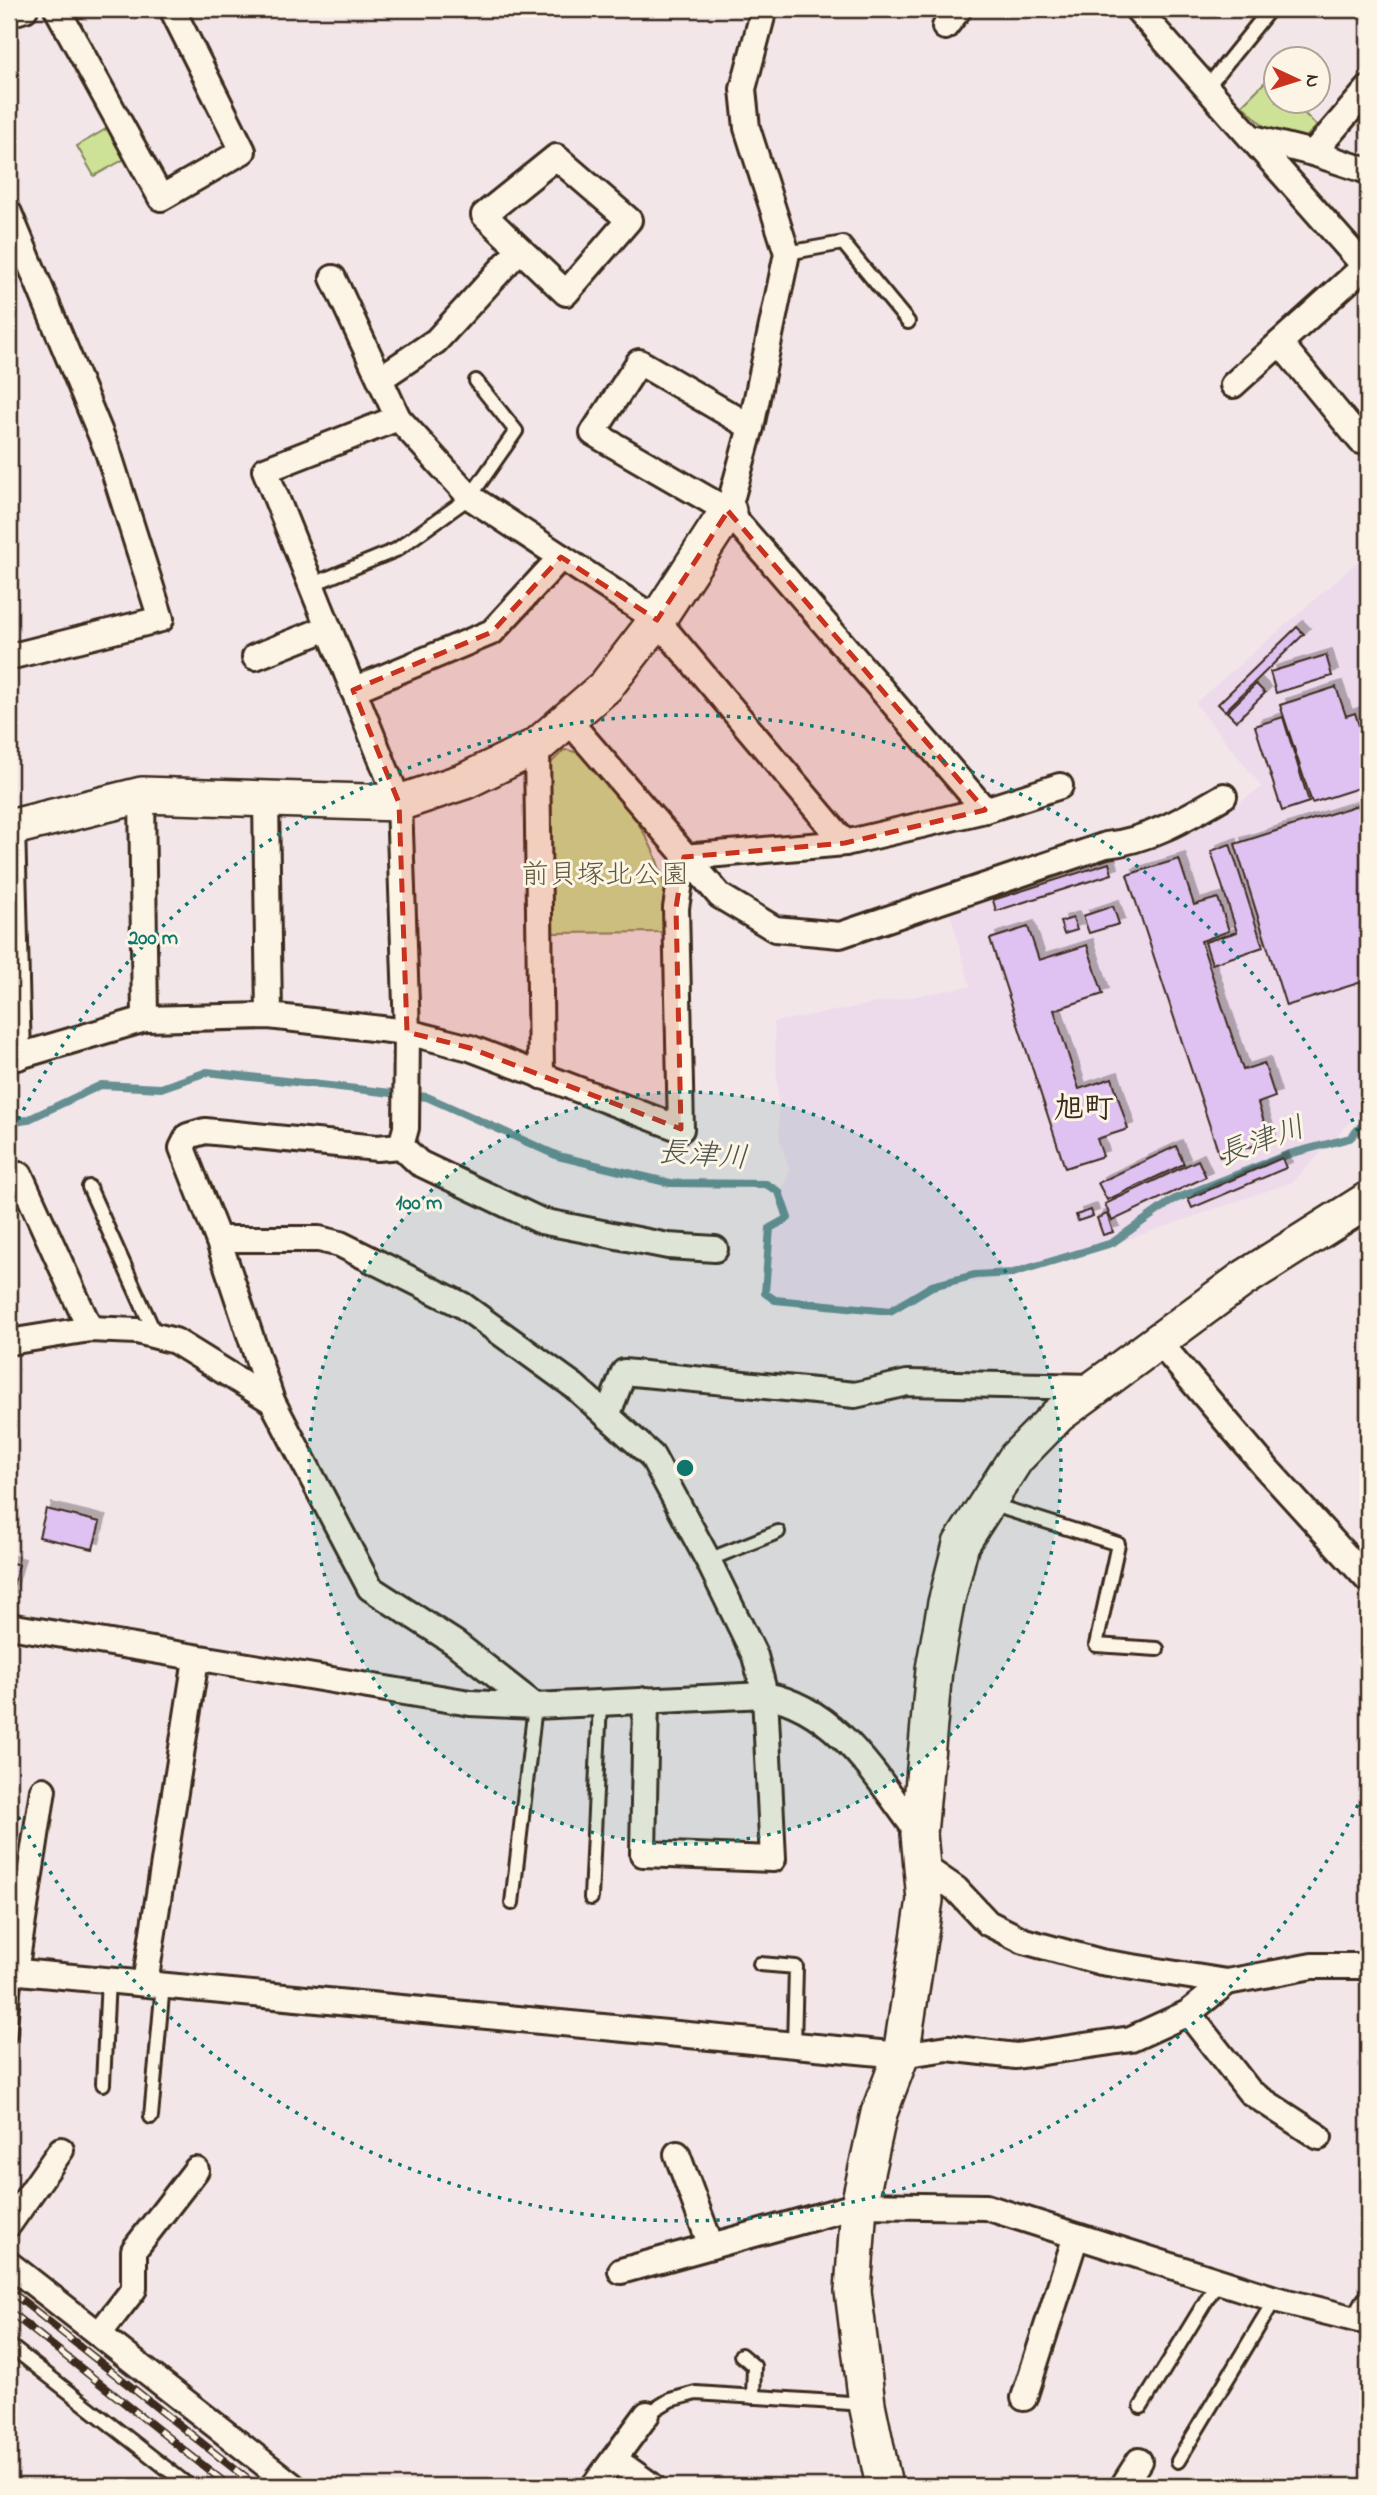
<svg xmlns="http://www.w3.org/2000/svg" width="1377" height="2495" viewBox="0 0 1377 2495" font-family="'Indie Flower','Klee One',sans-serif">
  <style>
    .built { fill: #eddbeb }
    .green { fill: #cde297; stroke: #84865a; stroke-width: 2 }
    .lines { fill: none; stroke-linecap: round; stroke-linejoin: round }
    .stream { stroke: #668f92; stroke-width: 8 }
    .building { fill: #dfc2f1; stroke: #3b2a1e; stroke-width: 2; filter: url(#shadow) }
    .lane-casing { stroke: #3b2a1e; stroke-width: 18 }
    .street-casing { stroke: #3b2a1e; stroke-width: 30 }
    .secondary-casing { stroke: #3b2a1e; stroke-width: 40 }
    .lane { stroke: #fcf5e5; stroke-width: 12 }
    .street { stroke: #fcf5e5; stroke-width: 24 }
    .secondary { stroke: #fcf5e5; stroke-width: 35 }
    .rail-casing { stroke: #3b2a1e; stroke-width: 8 }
    .rail { stroke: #fcf5e5; stroke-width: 5; stroke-dasharray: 16; stroke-linecap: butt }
    .marked { fill: #c8321e; fill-opacity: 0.2; stroke: #c8321e; stroke-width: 5; stroke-dasharray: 14 9; stroke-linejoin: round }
    .ring { fill: none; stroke: #0f766e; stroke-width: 3.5; stroke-dasharray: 3.5 7 }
    .labels { text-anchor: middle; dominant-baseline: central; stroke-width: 6; stroke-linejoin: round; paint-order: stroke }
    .park-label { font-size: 28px; fill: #60583c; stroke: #fcf5e5 }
    .neighbourhood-label { font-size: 30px; font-weight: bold; fill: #3b2a1e; stroke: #fcf5e5 }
    .water-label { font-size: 30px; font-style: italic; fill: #4d544e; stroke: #fcf5e5 }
    .centre { fill: #0f766e; stroke: #fcf5e5; stroke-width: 3.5 }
    .ring-label { font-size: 21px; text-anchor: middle; font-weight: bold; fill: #0f766e; stroke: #fcf5e5; stroke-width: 6; stroke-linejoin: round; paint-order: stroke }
  </style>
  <defs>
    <filter id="shadow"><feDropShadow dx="6" dy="-6" stdDeviation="0" flood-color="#0004"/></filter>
  </defs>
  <rect width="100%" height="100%" fill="#f3e6e9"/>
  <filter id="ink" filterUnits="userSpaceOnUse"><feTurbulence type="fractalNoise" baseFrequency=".0143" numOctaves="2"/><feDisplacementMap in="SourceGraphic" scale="14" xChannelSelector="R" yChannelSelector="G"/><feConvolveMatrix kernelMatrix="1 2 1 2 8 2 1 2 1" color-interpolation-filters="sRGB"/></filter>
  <g filter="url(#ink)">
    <!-- built -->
    <path class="built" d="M 1368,553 L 1368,1103 L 1293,1182 L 1069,1260 L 995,1279 L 930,1289 L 885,1316 L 877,1307 L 776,1297 L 769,1291 L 774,1232 L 776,1226 L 790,1219 L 782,1190 L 790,1171 L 780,1140 L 774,1022 L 970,986 L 948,905 L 1215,819 L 1262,787 L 1195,703 Z"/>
    <!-- green -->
    <g class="green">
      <path d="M 1269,78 L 1275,84 L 1276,102 L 1293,102 L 1317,126 L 1305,138 L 1265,127 L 1242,105 Z"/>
      <path d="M 113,125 L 130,156 L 94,176 L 77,146 Z"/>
      <path d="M 564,750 C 582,750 590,764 602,777 C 646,826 668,865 669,932 L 551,933 L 549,765 Z"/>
    </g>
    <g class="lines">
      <!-- stream -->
      <path class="stream" d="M 9,1123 L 27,1120 L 101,1085 L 161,1088 L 207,1072 L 427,1097 L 558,1156 L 670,1183 L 766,1184 L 779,1192 L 788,1218 L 770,1228 L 765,1293 L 775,1300 L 890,1311 L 932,1286 L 975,1275 L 1013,1273 L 1112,1243 L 1173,1200 L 1289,1154 L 1350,1138 L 1368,1119"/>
    </g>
    <!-- building -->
    <g class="building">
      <path d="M 1297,627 L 1304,634 L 1225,711 L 1218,704 Z"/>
      <path d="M 1326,655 L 1332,676 L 1276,693 L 1270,672 Z"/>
      <path d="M 1256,684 L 1265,693 L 1236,721 L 1227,712 Z"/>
      <path d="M 1336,687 L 1346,716 L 1355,713 L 1368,754 L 1368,785 L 1312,803 L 1280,705 Z"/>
      <path d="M 1283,717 L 1309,802 L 1282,811 L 1255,726 Z"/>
      <path d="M 1358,805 L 1368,837 L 1368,980 L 1286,1006 L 1235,844 Z"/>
      <path d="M 1230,844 L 1263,947 L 1212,964 L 1205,942 L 1237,932 L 1211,851 Z"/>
      <path d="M 1179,859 L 1194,905 L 1218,898 L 1229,931 L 1201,941 L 1243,1070 L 1264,1063 L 1275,1097 L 1258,1103 L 1270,1140 L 1220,1157 L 1127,875 Z"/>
      <path d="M 1109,863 L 1112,874 L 996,911 L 993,900 Z"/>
      <path d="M 1113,906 L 1119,924 L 1089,933 L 1083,916 Z"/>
      <path d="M 1073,918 L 1077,930 L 1064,934 L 1060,922 Z"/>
      <path d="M 1028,927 L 1039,960 L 1087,945 L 1103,994 L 1054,1010 L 1079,1089 L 1112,1078 L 1128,1129 L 1097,1139 L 1103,1156 L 1065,1168 L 990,939 Z"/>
      <path d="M 1176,1146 L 1184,1164 L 1107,1200 L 1098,1183 Z"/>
      <path d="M 1282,1158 L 1286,1168 L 1192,1208 L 1188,1199 Z"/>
      <path d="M 1198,1160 L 1206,1177 L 1112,1221 L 1105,1204 Z"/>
      <path d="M 1091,1210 L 1093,1216 L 1078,1221 L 1076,1215 Z"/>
      <path d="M 1107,1214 L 1113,1232 L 1103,1235 L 1097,1218 Z"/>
      <path d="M 46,1509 L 100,1522 L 93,1549 L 39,1537 Z"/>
      <path d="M 9,1562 L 19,1565 L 9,1600 Z"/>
    </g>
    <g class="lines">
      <defs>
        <g id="lane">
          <path d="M 1208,86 L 1270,9"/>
          <path d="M 787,253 L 843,243 L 908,322"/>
          <path d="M 311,585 L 396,550 L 470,497 L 516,431 L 476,381"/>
          <path d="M 89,1187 L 156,1336"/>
          <path d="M 990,1504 L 1118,1544 L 1096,1645 L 1157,1649"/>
          <path d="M 708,1560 L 778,1532"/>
          <path d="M 591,1898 L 600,1703"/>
          <path d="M 512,1903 L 535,1706"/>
          <path d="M 760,1964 L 796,1967 L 794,2046"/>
          <path d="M 9,2037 L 15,1972"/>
          <path d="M 103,2084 L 108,1979"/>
          <path d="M 151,2117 L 163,1984"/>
          <path d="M 9,2345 L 189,2486"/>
          <path d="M 741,2355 L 754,2366 L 753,2397"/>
          <path d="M 1141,2407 L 1218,2281"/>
          <path d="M 647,2414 L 670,2400 L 696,2393 L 865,2404"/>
          <path d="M 1178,2461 L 1275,2299"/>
        </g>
        <g id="street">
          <path d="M 57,9 L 161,198 L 243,151 L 172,9"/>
          <path d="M 1137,9 L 1368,270"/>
          <path d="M 9,14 L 25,9"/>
          <path d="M 945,27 L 959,9"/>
          <path d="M 1253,138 L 1313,153 L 1368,171"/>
          <path d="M 1313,153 L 1368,89"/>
          <path d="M 556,157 L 629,220 L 566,293 L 484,215 Z"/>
          <path d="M 9,213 L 108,452 L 161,619 L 9,657"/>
          <path d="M 333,278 L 398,418 L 470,497 L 657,620 L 845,843"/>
          <path d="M 1280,343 L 1361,441"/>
          <path d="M 381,378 L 436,341 L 519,250"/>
          <path d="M 1233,385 L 1365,266"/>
          <path d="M 398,418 L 265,470 L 399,803 L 407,1032 L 406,1128 L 401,1146 L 377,1148 L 205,1131 L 188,1136 L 182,1148 L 218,1239 L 272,1401 L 370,1588 L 455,1643 L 535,1706"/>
          <path d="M 751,427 L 639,362 L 593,433 L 728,511 L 985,810"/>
          <path d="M 728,511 L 751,427 L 787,253 L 747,128 L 743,89 L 764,9"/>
          <path d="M 255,657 L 328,628"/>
          <path d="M 353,690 L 492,632 L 561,557"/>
          <path d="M 569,721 L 720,896 L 775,929 L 840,935 L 1106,845 C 1148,841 1188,817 1224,796"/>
          <path d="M 537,746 L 541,1076"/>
          <path d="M 142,795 L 145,1019"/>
          <path d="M 266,799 L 269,1016"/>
          <path d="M 12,827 L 18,1057"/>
          <path d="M 9,1059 L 145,1019 L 269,1016 L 407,1032 L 470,1048 L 681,1129 L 676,908 L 684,857 L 845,843 L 985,810 L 1060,786"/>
          <path d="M 401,1146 L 419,1163 L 541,1221 L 668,1246 L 715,1249"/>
          <path d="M 9,1180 L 20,1175 L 90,1329"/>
          <path d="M 218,1239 L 319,1239 L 340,1244 L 462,1305 L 574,1386 L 652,1456 L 708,1560 L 755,1656 L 765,1695 L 773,1859 L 643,1854 L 646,1700"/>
          <path d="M 9,1342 L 90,1329 L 137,1331 L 175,1341 L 272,1401"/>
          <path d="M 1159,1342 L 1267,1469 L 1368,1580"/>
          <path d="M 607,1416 L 624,1372 L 855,1395 L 907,1383 L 1096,1387"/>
          <path d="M 9,1626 L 470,1703 L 535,1706 L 765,1695 C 838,1708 877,1779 919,1834"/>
          <path d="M 924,1867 L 956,1889 L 988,1923 L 1024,1941 L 1101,1962 L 1227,1982 L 1312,1966 L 1368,1966"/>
          <path d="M 9,1971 L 901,2055 L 948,2048 L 1016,2056 L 1131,2039 L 1188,2013 L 1227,1982"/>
          <path d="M 15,1972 L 43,1790"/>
          <path d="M 145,1983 L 196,1659"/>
          <path d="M 1188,2013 L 1250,2092 L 1319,2137"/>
          <path d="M 677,2154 L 711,2246"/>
          <path d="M 9,2224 L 61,2150"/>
          <path d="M 9,2264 L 293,2486"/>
          <path d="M 621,2271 L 859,2205 L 986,2207 L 1275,2299 L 1359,2320 L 1368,2304"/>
          <path d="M 99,2334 L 134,2289 L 134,2250 L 196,2170"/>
          <path d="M 1024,2398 L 1076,2236"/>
          <path d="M 614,2459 L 652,2486"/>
          <path d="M 594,2486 L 647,2414"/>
          <path d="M 1123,2486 L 1139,2461"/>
        </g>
        <g id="secondary">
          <path d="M 9,828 L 142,795 L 399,803 L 465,781 L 537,746 L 606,686 L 657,620 L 728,511"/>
          <path d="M 884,2486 L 867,2404 L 853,2291 L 859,2205 L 879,2113 L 901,2055 L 925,1900 L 919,1834 L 934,1669 L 946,1603 L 961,1544 L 1016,1458 L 1058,1415 L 1243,1279 L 1368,1200"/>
        </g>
      </defs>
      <!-- lane casing -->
      <use href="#lane" class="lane-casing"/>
      <!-- street casing -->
      <use href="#street" class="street-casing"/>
      <!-- secondary casing -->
      <use href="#secondary" class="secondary-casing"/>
      <!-- lane -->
      <use href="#lane" class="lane"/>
      <!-- street -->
      <use href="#street" class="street"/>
      <!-- secondary -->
      <use href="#secondary" class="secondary"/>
      <defs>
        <g id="rail">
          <path d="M 9,2290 L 256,2486"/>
          <path d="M 9,2311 L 229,2486"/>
        </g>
      </defs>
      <!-- rail casing -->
      <use href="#rail" class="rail-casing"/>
      <!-- rail -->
      <use href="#rail" class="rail"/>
    </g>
  </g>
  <!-- marked area -->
  <path class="marked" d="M 728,511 L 985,810 L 845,843 L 684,857 L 676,908 L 681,1129 L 470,1048 L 407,1032 L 399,803 L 353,690 L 492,632 L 561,557 L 657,620 Z"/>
  <!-- distance rings -->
  <circle cx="685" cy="1468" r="376" fill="#0f766e" fill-opacity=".12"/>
  <g class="ring">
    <circle cx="685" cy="1468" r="376"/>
    <path d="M1367 1786A752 752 0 0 1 9 1798M9 1138A752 752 0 0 1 1367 1150"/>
  </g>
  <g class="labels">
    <!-- park labels -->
    <g class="park-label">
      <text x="605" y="876">前貝塚北公園</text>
    </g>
    <!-- neighbourhood labels -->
    <g class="neighbourhood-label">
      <text x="1084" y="1110">旭町</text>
    </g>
    <!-- water labels -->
    <g class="water-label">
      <text transform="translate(1262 1143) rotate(-20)">長津川</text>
      <text transform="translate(703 1157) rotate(4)">長津川</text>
    </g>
  </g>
  <circle cx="685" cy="1468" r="10" class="centre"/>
  <g class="ring-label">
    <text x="153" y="944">200 m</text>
    <text x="419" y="1209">100 m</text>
  </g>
  <!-- margin -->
  <rect width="1377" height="2495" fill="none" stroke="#fcf5e5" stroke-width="35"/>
  <rect x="18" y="18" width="1342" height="2460" fill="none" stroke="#3b2a1e" stroke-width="2.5" filter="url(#ink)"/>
  <!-- north arrow -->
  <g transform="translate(1297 80) rotate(94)"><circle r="33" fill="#fcf5e5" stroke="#afa495" stroke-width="2"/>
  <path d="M0-5L12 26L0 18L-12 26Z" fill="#c8321e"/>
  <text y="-10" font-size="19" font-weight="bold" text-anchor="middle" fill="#3b2a1e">N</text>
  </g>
</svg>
